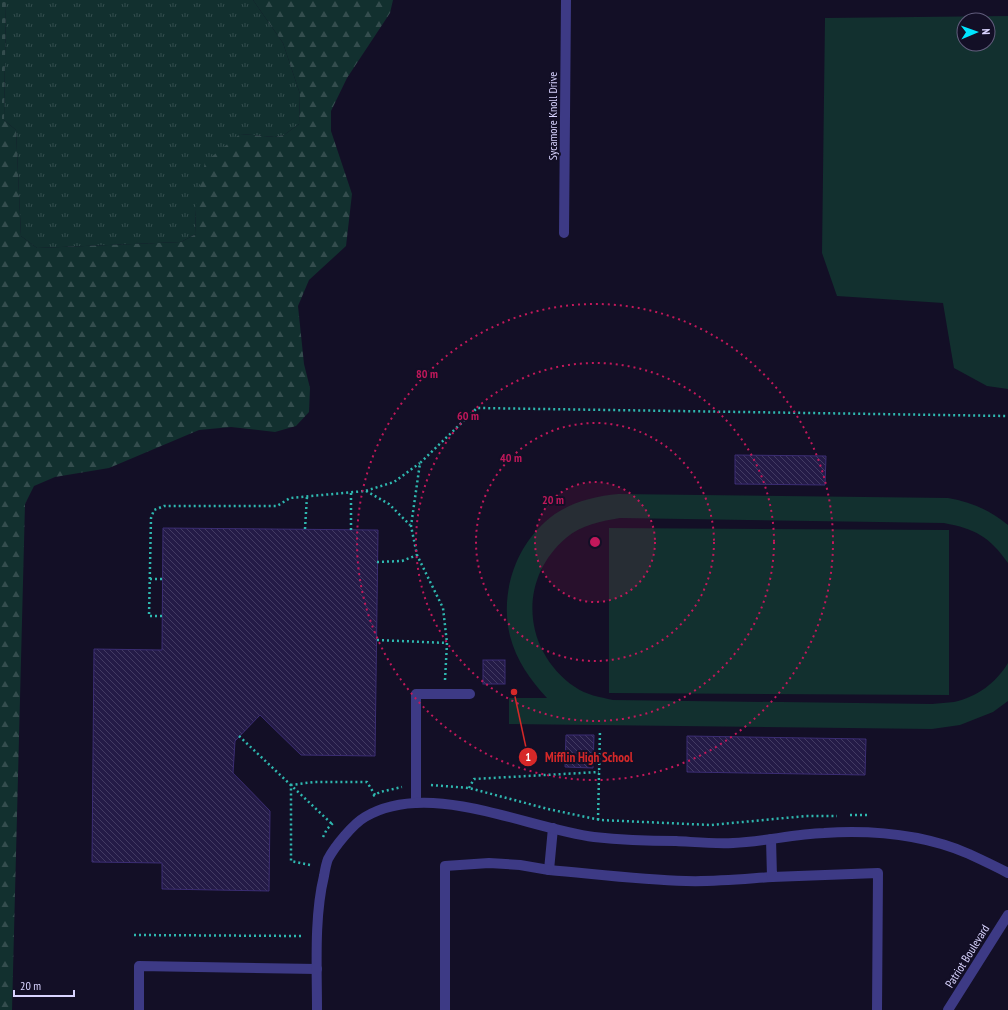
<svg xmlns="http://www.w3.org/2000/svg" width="1008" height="1010" viewBox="0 0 1008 1010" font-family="'PT Sans Narrow',sans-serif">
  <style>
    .grass { fill: url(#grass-tufts) }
    .forest { fill: url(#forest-firs) }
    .cemetery { fill: url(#cemetery-stones) }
    .green { fill: #12302f; fill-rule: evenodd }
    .building { fill: url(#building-back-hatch); stroke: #3b2d73 }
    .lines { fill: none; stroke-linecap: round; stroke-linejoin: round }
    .path { stroke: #2fb8b0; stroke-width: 2.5; stroke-dasharray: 2 3; stroke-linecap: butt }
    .lane { stroke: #3d3a85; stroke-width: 10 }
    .street { stroke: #3d3a85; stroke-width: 10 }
    .ring { fill: none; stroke: #c2185b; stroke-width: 2; stroke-dasharray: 2 4 }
    .labels { text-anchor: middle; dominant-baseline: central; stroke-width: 4; stroke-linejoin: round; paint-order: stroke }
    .street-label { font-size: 12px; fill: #d9d4ff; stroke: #130f26 }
    .centre { fill: #c2185b; stroke: #130f26; stroke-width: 2 }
    .ring-label { font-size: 12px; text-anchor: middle; font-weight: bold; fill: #c2185b; stroke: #130f26; stroke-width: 4; stroke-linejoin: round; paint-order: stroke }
    .leader { fill: none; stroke: #d62828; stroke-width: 1.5 }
    .callout-dot { fill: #d62828; stroke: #130f26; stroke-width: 1.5 }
    .mark-label { font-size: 12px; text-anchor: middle; font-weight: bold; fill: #fff }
    .callout-label { font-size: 13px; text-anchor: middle; font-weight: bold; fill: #d62828; stroke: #130f26; stroke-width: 4; stroke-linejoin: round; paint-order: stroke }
  </style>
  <defs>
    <pattern id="grass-tufts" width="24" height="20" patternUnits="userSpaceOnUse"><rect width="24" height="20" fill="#12302f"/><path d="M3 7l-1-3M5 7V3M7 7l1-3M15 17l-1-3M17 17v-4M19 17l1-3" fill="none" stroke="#344d4e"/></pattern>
    <pattern id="forest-firs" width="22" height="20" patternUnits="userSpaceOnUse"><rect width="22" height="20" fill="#12302f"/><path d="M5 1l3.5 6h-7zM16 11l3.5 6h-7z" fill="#344d4e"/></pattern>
    <pattern id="cemetery-stones" width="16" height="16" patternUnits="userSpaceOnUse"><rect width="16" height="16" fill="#12302f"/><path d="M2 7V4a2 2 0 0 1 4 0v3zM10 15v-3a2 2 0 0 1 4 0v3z" fill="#344d4e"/></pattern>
    <pattern id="building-back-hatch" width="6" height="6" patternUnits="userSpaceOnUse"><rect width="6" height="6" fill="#241b47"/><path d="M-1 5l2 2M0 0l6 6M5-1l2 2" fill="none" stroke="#433b63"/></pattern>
  </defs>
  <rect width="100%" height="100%" fill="#130f26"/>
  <!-- grass -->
  <path class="grass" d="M 6,0 L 253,0 L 283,43 L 300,94 L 299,124 L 284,135 L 275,137 L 240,134 L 195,209 L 196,234 L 181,242 L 37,248 L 21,236 L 16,130 L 4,120 Z"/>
  <!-- forest -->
  <path class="forest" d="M 253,0 L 393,0 L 390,13 L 347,78 L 331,111 L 331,131 L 352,194 L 346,246 L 309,280 L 298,306 L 304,364 L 310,388 L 309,412 L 296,426 L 275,432 L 231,427 L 199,430 L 109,468 L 55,477 L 34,486 L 25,504 L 12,1010 L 0,1010 L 0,120 L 4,120 L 16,130 L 21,236 L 37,248 L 181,242 L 196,234 L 195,209 L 205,162 L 240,134 L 275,137 L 284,135 L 299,124 L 300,94 L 283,43 Z"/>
  <!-- cemetery -->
  <path class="cemetery" d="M 0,0 L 6,0 L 4,120 L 0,120 Z"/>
  <!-- green -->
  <g class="green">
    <path d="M 1008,16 L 1008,389 L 987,386 L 954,368 L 943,303 L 837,296 L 822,253 L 825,18 ZM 964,20 L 988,20 L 988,44 L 964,44 Z"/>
    <path d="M 618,494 L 948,498 C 971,502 990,510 1008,525 L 1008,563 C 989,536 975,529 944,523 L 620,518 C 602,521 581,525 566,538 C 517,580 523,651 575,687 C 586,695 600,697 613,700 L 932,704 C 939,703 947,703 954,702 C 977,697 996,683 1008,663 L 1008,701 L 993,712 L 960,725 L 932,729 L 509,724 L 509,698 L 547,698 C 531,681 516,660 510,636 C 500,595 514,550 545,522 C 564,504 593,496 618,494 Z"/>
    <path d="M 609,528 L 949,530 L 949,695 L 609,693 Z"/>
  </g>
  <!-- building -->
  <g class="building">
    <path d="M 735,455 L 826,456 L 825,485 L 735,484 Z"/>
    <path d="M 163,528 L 378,530 L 375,756 L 301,755 L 260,715 L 235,741 L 233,773 L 270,811 L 269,891 L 162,889 L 162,863 L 92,862 L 94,649 L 162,650 Z"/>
    <rect x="483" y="660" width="22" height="24"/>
    <path d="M 566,735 L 594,735 L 593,768 L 565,767 Z"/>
    <path d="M 687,736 L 866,739 L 865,775 L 687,772 Z"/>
  </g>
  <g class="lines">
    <!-- path -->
    <g class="path">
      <path d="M 366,491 L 389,504 L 410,525"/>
      <path d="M 305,529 L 307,496"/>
      <path d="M 351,530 L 351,492"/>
      <path d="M 377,562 L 402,561 L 417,555"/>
      <path d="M 150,579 L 162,579"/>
      <path d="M 162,616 L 149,616 L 151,518 L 154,510 L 164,506 L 277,506 L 290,498 L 365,491 L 394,482 L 420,463"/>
      <path d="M 377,640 L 447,643"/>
      <path d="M 445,680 L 447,643 L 443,608 L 417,555 L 411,526 L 420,463 L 477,408 L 1008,416"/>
      <path d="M 239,736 L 332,824"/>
      <path d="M 431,785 L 469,788 L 548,809 L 600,820 L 711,825 L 806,816 L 837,816"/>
      <path d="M 469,788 L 474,779 L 599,772"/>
      <path d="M 373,796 L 380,792 L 402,787"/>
      <path d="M 850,815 L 870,815"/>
      <path d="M 598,820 L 600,730"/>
      <path d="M 323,837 L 327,829 L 334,822"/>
      <path d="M 310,865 L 291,861 L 291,785 L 314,782 L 367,782 L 375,795"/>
      <path d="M 134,935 L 302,936"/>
    </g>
    <!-- lane -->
    <g class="lane">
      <path d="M 416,803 L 416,694 L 470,694"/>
      <path d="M 553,828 L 549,870 C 595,874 640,880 686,881 C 715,882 743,879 772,877"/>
      <path d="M 771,839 L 772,877 L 878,873 L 877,1010"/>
      <path d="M 139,1010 L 139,966 L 317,969"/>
      <path d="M 317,1010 C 317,967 314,917 324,876 C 325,870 326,864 328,859 C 335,846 353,824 365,817 C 429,779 526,828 594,837 C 621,840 649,841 676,841 C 695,842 714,844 733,843 C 763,842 793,834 824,833 C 872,830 925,835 969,854 C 982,860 995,866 1008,873"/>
      <path d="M 445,1010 L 445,866 L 489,863 L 520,865 L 549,870"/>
    </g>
    <!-- street -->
    <g class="street">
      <path d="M 564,233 L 566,0"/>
      <path d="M 948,1010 L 1008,915"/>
    </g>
  </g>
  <!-- distance rings -->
  <circle cx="595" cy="542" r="60" fill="#c2185b" fill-opacity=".12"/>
  <g class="ring">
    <circle cx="595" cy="542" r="60"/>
    <circle cx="595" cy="542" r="119"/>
    <circle cx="595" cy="542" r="179"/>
    <circle cx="595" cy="542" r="238"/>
  </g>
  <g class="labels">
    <!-- street labels -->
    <g class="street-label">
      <text transform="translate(552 116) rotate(-90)">Sycamore Knoll Drive</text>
      <text transform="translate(967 956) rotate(-58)">Patriot Boulevard</text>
    </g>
  </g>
  <circle cx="595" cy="542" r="6" class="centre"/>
  <g class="ring-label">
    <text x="427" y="378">80 m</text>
    <text x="468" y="420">60 m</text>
    <text x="511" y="462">40 m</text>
    <text x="553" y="504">20 m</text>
  </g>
  <!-- callouts -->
  <path class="leader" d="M514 692L528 757"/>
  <g class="callout-dot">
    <circle cx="514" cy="692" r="4"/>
    <circle cx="528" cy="757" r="10"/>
  </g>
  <g class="mark-label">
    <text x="528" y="761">1</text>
  </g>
  <g class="callout-label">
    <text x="589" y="762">Mifflin High School</text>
  </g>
  <!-- north arrow -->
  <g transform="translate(976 32) rotate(88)"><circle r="19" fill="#130f26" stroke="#625e7d"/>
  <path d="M0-3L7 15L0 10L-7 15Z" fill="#00e5ff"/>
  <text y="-6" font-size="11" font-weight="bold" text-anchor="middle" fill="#d9d4ff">N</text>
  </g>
  <!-- scale -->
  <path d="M14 990v6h60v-6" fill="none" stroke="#d9d4ff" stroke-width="2"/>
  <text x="20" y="990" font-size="12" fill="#d9d4ff" stroke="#130f26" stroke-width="3" paint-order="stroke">20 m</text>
</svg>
